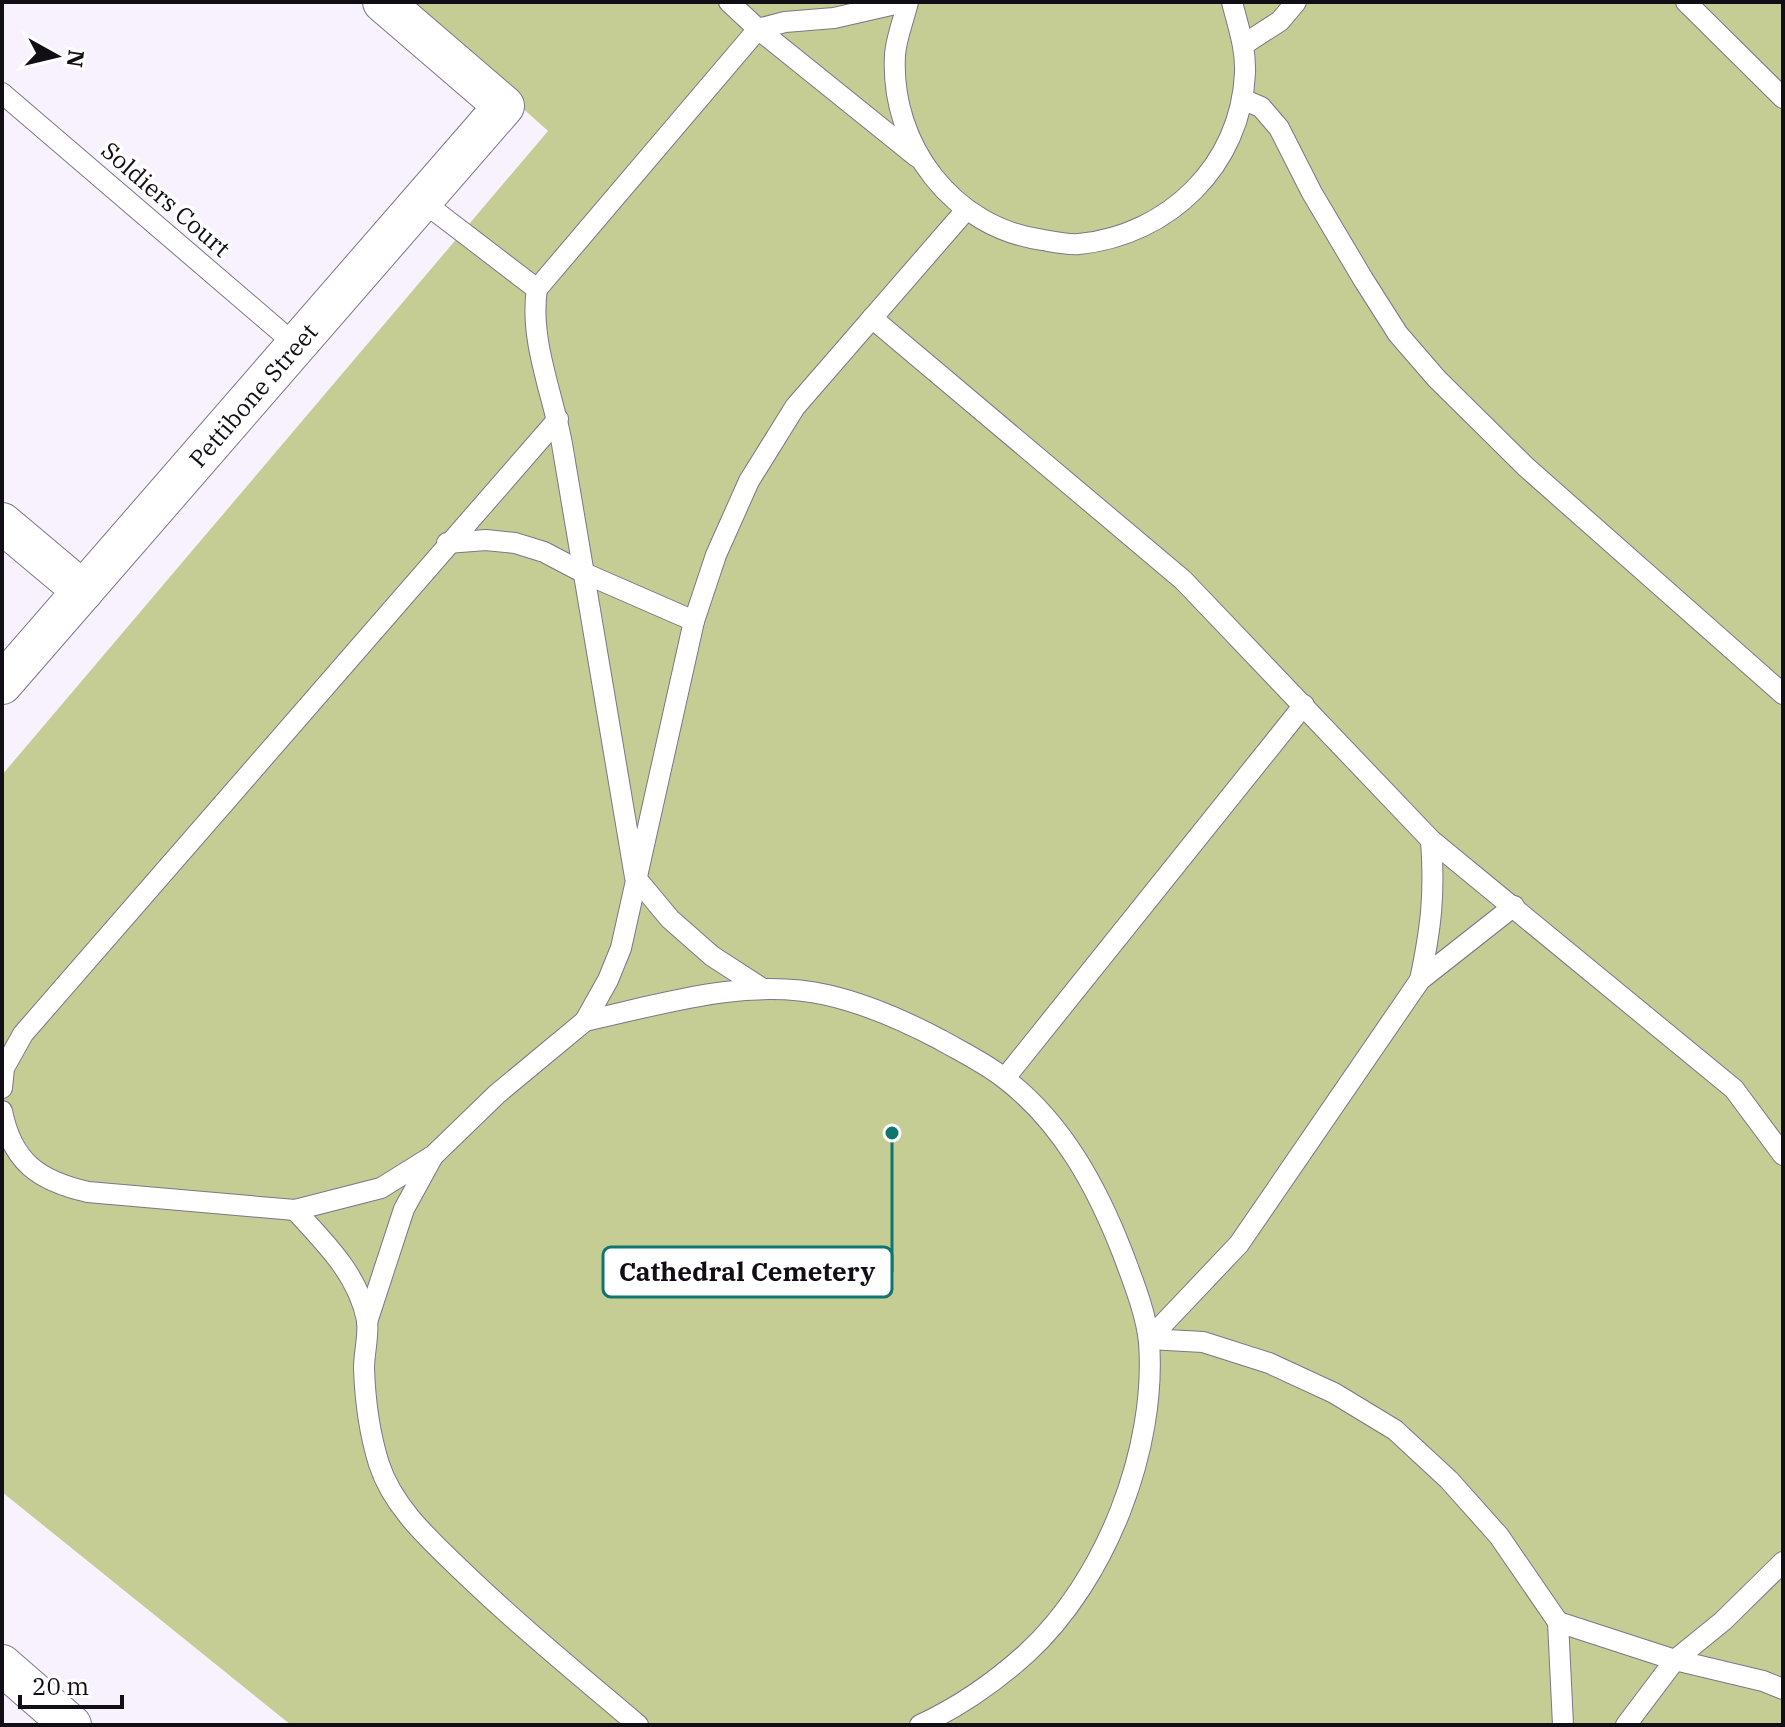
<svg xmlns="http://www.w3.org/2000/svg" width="1785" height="1727" viewBox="0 0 1785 1727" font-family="'IBM Plex Serif',serif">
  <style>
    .green { fill: #c5cc94 }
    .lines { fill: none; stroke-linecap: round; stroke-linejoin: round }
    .service-casing { stroke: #7e7587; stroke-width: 22 }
    .minor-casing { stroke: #7e7587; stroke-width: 42 }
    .service { stroke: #fff; stroke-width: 20 }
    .minor { stroke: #fff; stroke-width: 40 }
    .labels { text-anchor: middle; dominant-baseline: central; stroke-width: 7; stroke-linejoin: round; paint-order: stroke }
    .street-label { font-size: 24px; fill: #110e15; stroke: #fff }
    .leader { fill: none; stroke: #0f766e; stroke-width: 3 }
    .callout-dot { fill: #0f766e; stroke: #fff; stroke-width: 3 }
    .callout { fill: #fff; stroke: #0f766e; stroke-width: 3 }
    .callout-label { font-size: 26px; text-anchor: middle; font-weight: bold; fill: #110e15 }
  </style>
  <rect width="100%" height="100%" fill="#f8f2ff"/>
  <!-- green -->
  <path class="green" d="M 405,2 L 1783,2 L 1783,1725 L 291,1725 L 2,1492 L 2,775 L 548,131 Z"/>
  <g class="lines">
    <defs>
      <g id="service">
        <path d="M 729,2 L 758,29 L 917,157"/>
        <path d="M 908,2 C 904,19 896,38 895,55 C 890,145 953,228 1043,240 C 1054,242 1067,245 1079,244 C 1169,235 1241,165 1245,73 C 1246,48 1238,26 1232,2"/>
        <path d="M 1686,2 L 1783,98"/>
        <path d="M 1243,45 L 1280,21 L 1296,2"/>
        <path d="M 2,93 L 296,345"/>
        <path d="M 1242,99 L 1261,107 L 1279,128 L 1312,193 L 1363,279 L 1398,334 L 1437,379 L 1526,467 L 1783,694"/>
        <path d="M 422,201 L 537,289"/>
        <path d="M 872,318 L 1183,580 L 1431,840 L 1734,1089 L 1783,1155"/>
        <path d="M 447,543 L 486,540 L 515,543 L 544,552 L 584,573 L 694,621"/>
        <path d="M 1420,980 C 1431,928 1435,894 1431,840"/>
        <path d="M 760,987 L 712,956 L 670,919 L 635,877 C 611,733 587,589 562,444 C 553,394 529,340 537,289 L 758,29 L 785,22 L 834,18 L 904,2"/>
        <path d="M 585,1021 C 663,1004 747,977 827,995 C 867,1004 905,1021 941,1040 C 962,1052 985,1063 1004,1078 C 1062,1122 1097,1187 1123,1254 C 1133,1281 1146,1313 1149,1342 C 1157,1449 1106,1580 1027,1653 C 995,1682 959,1707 920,1725"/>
        <path d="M 1005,1078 L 1304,705"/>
        <path d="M 2,1088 L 4,1068 L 23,1034 L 558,419"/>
        <path d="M 2,1111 C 12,1162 39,1181 88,1192 L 295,1210 L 381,1188 L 434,1155 L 497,1094 L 585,1021 L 608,980 L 621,948 L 694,621 L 716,555 L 749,481 L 795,407 L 966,210"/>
        <path d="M 295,1210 C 325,1243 358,1274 367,1320 C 369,1335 364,1353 364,1368 C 365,1399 370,1435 379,1464 C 393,1507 429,1539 460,1569 C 517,1624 578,1674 638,1725"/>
        <path d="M 367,1322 L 404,1209 L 432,1158"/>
        <path d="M 1149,1339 L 1203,1342 L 1269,1363 L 1334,1393 L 1395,1430 L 1449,1480 L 1499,1536 L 1558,1622 L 1563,1725"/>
        <path d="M 1149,1339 L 1239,1244 L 1420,980 L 1514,906"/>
        <path d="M 1558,1622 L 1675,1660 L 1763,1681 L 1783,1689"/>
        <path d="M 1626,1725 L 1675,1660 L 1723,1621 L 1783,1562"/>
      </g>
      <g id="minor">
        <path d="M 2,523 L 83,591"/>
        <path d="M 2,684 L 504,106 L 383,2"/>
        <path d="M 2,1665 L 71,1725"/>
      </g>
    </defs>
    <!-- service casing -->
    <use href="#service" class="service-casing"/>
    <!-- minor casing -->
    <use href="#minor" class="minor-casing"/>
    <!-- service -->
    <use href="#service" class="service"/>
    <!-- minor -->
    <use href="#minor" class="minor"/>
  </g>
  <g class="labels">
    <!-- street labels -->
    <g class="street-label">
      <text transform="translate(166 199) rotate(41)">Soldiers Court</text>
      <text transform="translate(253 395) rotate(-49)">Pettibone Street</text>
    </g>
  </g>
  <!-- callouts -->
  <path class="leader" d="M892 1133L892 1272"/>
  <circle class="callout-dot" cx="892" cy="1133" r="8"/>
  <rect class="callout" x="603" y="1247" width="289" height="50" rx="8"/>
  <g class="callout-label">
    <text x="747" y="1281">Cathedral Cemetery</text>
  </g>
  <!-- border -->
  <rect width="1785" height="1727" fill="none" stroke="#110e15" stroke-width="8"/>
  <!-- north arrow -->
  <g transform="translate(56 56) rotate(98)" stroke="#ffffff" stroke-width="6" paint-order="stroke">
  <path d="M0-6L14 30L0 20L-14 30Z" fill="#110e15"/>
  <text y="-12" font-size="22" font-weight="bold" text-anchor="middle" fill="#110e15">N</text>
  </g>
  <!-- scale -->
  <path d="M20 1695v12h102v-12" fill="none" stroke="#110e15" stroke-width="4"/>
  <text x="32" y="1695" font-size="24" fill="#110e15" stroke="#ffffff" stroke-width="6" paint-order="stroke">20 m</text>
</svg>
